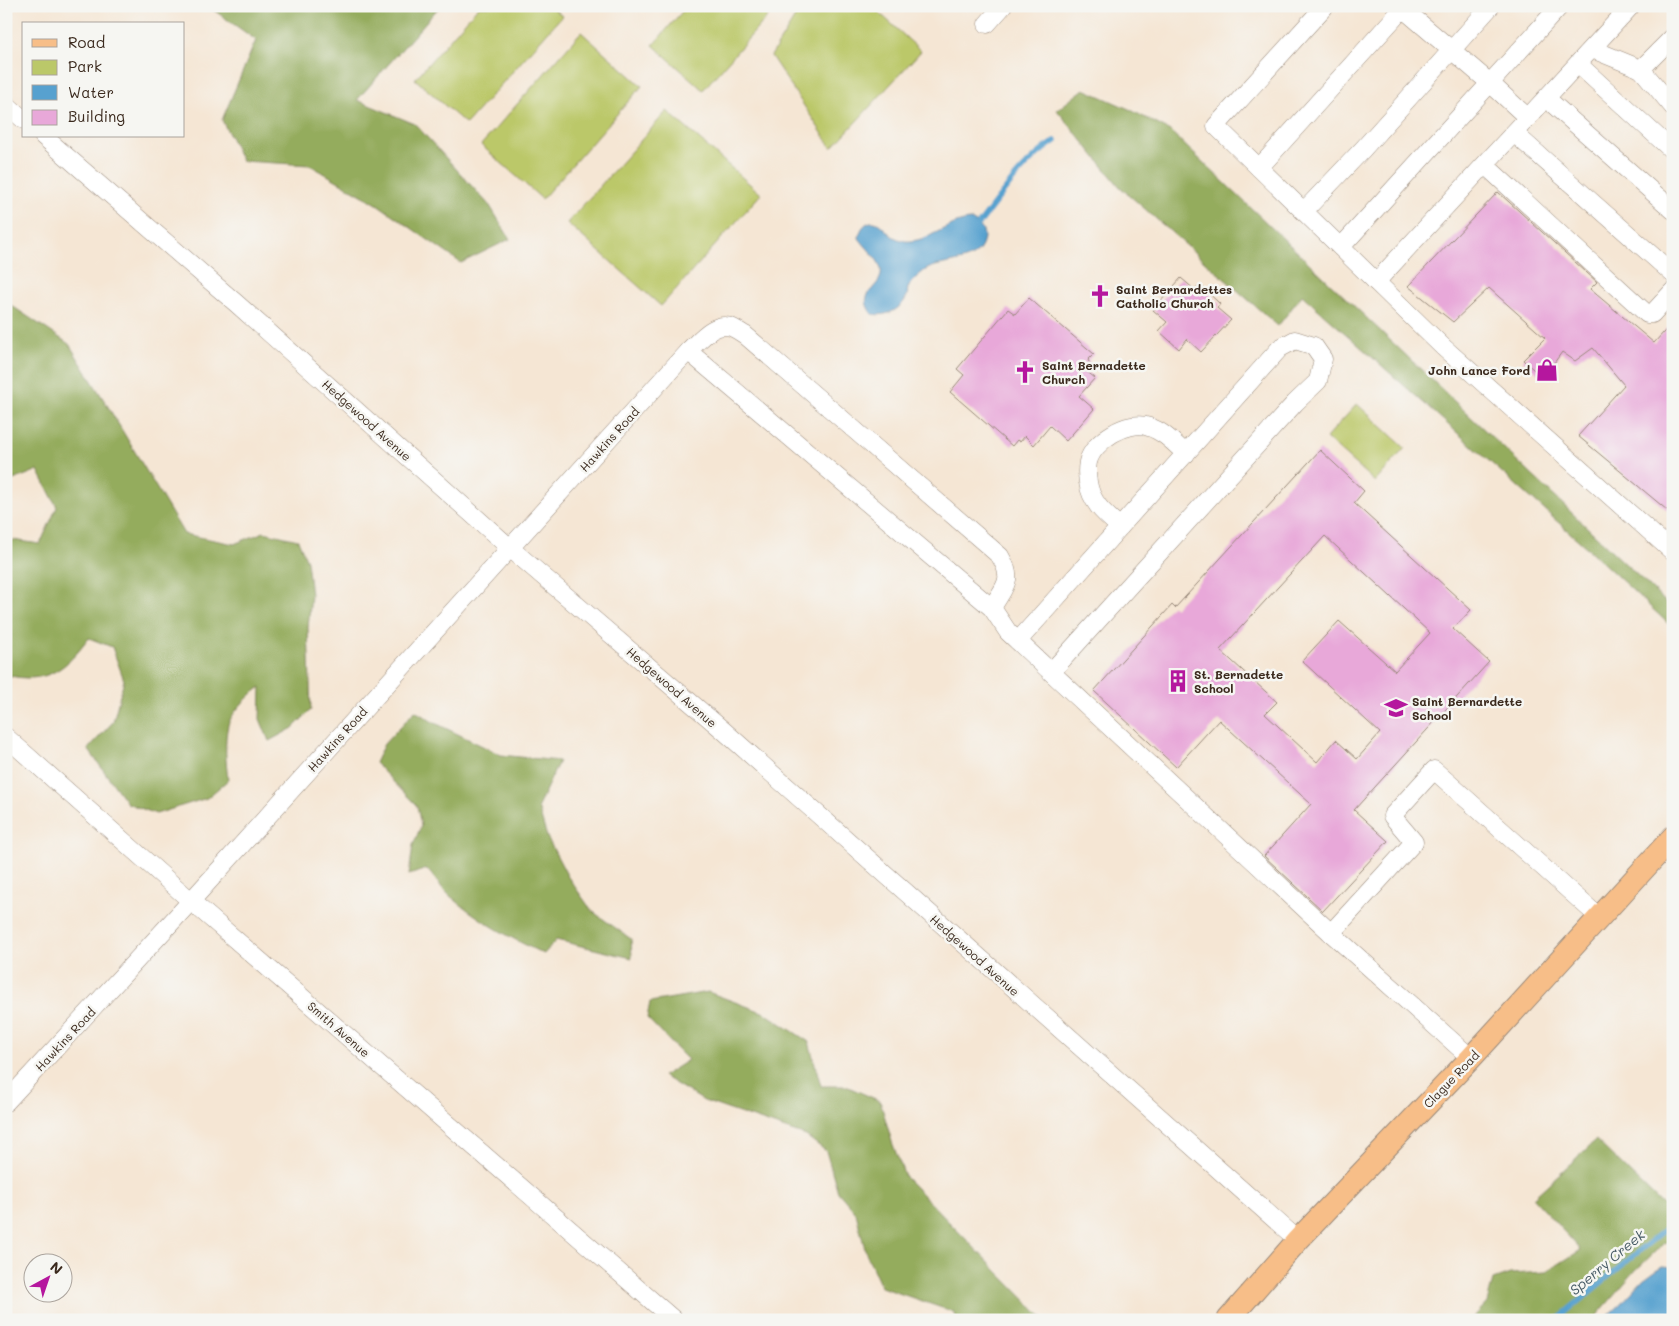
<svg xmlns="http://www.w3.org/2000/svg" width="1679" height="1326" viewBox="0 0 1679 1326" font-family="Mali,sans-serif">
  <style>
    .green { fill: #bbc869; stroke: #7b7944 }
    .forest { fill: #94ac5d; stroke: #686b3e }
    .water { fill: #57a1cf; stroke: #496676 }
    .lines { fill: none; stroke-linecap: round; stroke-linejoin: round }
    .stream { stroke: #57a1cf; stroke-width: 5.5 }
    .building { fill: #e8a8d9; fill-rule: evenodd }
    .minor-casing { stroke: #988879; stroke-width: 19 }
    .major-casing { stroke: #988879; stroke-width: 24 }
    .minor { stroke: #fff; stroke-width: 18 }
    .major { stroke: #f7be88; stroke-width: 22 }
    .labels { text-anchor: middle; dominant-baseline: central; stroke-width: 5; stroke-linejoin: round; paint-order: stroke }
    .poi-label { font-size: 12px; font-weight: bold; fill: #3b2a1e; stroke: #f6f6f2; text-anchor: start }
    .street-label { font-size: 12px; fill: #3b2a1e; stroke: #f6f6f2 }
    .water-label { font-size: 14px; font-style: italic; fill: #465a65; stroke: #f6f6f2 }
  </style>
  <rect width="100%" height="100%" fill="#f6f6f2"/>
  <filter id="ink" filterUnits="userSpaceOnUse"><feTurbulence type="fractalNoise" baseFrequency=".02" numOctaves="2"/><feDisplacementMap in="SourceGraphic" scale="10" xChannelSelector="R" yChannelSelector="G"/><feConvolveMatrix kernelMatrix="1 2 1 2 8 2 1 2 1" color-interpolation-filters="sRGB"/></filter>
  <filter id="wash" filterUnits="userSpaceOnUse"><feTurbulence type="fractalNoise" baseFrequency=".0096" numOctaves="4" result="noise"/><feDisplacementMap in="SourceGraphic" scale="20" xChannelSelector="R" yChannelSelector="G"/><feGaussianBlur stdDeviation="1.12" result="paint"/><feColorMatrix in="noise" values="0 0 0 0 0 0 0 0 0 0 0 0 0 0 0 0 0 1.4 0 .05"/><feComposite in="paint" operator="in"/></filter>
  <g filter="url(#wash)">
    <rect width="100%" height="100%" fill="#f5e6d4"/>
    <!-- green -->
    <g class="green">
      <path d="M 479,6 L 551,6 L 562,16 L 466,124 L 415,79 Z"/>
      <path d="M 687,6 L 777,6 L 703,90 L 653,45 Z"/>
      <path d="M 802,6 L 872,6 L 921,51 L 832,148 L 771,56 Z"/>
      <path d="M 581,32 L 642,86 L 542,199 L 481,145 Z"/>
      <path d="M 667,111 L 761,194 L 661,306 L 567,223 Z"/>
      <path d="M 1357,404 L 1405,448 L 1375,482 L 1326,438 Z"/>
    </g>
    <!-- forest -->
    <g class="forest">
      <path d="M 208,6 L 440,6 L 357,100 L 415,124 L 490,206 L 510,239 L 461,263 L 377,204 L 310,165 L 242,161 L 222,120 L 256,40 Z"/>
      <path d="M 1084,89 L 1129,109 L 1170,131 L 1673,609 L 1673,628 L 1586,547 L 1302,295 L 1278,326 L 1120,187 L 1057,110 Z"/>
      <path d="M 6,302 L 69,344 L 107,405 L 184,534 L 234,544 L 264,532 L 298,540 L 307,561 L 311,595 L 308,628 L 311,710 L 293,728 L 269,741 L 260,719 L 261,687 C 251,693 231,713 228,725 C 224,742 226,763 228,780 L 207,798 L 156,814 L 127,803 L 88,749 L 113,722 L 124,680 L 112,647 L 89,638 C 66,669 47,685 6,675 L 6,539 L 40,544 L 57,507 L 38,470 L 6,483 Z"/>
      <path d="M 415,711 L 433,722 L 501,755 L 559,761 L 538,807 L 547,837 L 568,877 L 592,911 L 631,939 L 632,958 L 556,940 L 544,954 C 510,938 478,920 449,895 C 441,888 434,877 427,869 L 409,875 L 413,845 L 421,826 L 417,806 L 375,763 L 384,744 Z"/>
      <path d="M 708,992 L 765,1013 L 809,1042 L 821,1086 L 846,1086 L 880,1101 L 892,1142 L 905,1177 L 1045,1320 L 955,1320 L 954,1312 L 881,1287 L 866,1253 L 856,1213 L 838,1192 L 826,1151 L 806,1136 L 704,1101 L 663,1076 L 688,1060 L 647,1018 L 650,1002 Z"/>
      <path d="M 1596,1140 L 1665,1207 L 1673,1201 L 1673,1241 L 1664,1243 L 1635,1271 L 1593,1320 L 1471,1320 L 1487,1303 L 1493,1280 L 1510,1274 L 1546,1272 L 1581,1250 L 1533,1198 Z"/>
    </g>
    <!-- water -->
    <g class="water">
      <path d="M 971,220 C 978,224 984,228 984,237 C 982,267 941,259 924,271 C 918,276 911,281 908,288 C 907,291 908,293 907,296 C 901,310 886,317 872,314 C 853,290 888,288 880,266 C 876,256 865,247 859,238 C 860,232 861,228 866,224 C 878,216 885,232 894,237 C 897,239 902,240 905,241 C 928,243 948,221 971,220 Z"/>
      <path d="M 1662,1266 L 1673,1267 L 1673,1320 L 1604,1320 L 1622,1303 L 1643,1280 Z"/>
    </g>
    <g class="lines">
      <!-- stream -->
      <g class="stream">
        <path d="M 979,224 C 1002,194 1023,162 1055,141"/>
        <path d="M 1556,1320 L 1673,1223"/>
      </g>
    </g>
    <g id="blocks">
      <!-- building -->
      <g class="building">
        <path d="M 1498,192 L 1597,282 L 1590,289 L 1654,343 L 1673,322 L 1673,515 L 1578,436 L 1624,385 L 1593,348 L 1575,361 L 1562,352 L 1543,378 L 1523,360 L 1545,338 L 1489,288 L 1453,322 L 1408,286 Z"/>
        <path d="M 1181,278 L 1195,290 L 1200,285 L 1220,304 L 1217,308 L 1231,320 L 1201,352 L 1187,339 L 1179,349 L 1159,331 L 1167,322 L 1153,310 Z"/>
        <path d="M 1029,298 L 1094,354 L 1088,360 L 1090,364 L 1085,370 L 1095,378 L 1079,396 L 1094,409 L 1066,441 L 1050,426 L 1034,445 L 1025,436 L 1020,442 L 1017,440 L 1012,446 L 950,392 L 964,375 L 957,369 L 1008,309 L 1015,314 Z"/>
        <path d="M 1320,450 L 1364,491 L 1354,503 L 1471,610 L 1453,629 L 1489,662 L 1354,810 L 1388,841 L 1323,911 L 1264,856 L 1311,804 L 1219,720 L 1176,767 L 1094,691 L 1172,605 L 1175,608 ZM 1325,536 L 1430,633 L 1395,671 L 1339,621 L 1302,661 L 1380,733 L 1357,759 L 1336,740 L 1317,762 L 1265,714 L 1277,702 L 1220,650 Z"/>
      </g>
    </g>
  </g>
  <g filter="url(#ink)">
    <use href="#blocks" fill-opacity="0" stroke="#988879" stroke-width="1"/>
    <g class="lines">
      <defs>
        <g id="minor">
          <path d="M 1325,6 L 1216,126 L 1443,347 L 1673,552"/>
          <path d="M 1400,6 L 1490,83 L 1528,118"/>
          <path d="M 987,24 L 1003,6"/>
          <path d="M 1673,37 L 1641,69 L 1673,107"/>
          <path d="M 1592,49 L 1641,69"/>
          <path d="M 1578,64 L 1673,151"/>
          <path d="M 1546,98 L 1673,210"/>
          <path d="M 6,104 L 24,120"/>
          <path d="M 1514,133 L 1673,274"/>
          <path d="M 43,136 L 237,304 L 510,548 L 724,731 L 1298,1240"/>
          <path d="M 1485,165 L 1647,314 L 1652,314 L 1673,291"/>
          <path d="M 1259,168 L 1405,6"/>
          <path d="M 1304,211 L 1363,149 L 1491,6"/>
          <path d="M 1341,247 L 1560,6"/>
          <path d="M 1376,282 L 1631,6"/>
          <path d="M 688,351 C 699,341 714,321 731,327 C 736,329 740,332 745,335 L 1000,556 C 1015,581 1004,586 992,608"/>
          <path d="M 1120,527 C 1105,514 1091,503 1088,482 C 1087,476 1087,467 1088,462 C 1093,441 1128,419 1149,427 C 1163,431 1175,444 1186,454"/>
          <path d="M 1018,641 L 1280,348 L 1295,340 L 1314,346 L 1323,359 L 1318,381 L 1295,403 L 1051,672"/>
          <path d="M 6,737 L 191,901 L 674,1320"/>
          <path d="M 1331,933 L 1414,842 L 1392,816 L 1434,770 L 1600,918"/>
          <path d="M 6,1102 L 191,901 L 688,351 L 992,608 L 1008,632 L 1331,933 L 1471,1058"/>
        </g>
        <path id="major" d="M 1228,1320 L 1298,1240 L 1471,1058 L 1673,837"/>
      </defs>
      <!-- minor casing -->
      <use href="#minor" class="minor-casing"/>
      <!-- major casing -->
      <use href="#major" class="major-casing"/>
      <!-- minor -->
      <use href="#minor" class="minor"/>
      <!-- major -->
      <use href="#major" class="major"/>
    </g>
  </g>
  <!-- icons -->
  <defs>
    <symbol id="church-bare" viewBox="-9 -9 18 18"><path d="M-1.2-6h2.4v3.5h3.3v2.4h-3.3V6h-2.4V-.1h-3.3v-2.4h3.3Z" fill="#b5179e" stroke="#f6f6f2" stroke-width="2.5" paint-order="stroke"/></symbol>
    <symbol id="shop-bare" viewBox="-9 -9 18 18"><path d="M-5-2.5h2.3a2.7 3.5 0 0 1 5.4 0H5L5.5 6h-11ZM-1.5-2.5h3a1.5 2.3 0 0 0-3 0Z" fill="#b5179e" stroke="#f6f6f2" stroke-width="2.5" paint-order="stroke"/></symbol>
    <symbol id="building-bare" viewBox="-9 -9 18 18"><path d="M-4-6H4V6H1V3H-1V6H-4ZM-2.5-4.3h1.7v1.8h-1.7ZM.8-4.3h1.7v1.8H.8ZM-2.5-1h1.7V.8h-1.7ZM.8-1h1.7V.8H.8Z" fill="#b5179e" stroke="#f6f6f2" stroke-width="2.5" paint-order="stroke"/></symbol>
    <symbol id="school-bare" viewBox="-9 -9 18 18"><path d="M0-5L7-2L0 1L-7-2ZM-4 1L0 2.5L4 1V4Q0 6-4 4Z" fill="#b5179e" stroke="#f6f6f2" stroke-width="2.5" paint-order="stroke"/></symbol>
  </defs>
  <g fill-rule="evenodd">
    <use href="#church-bare" x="1084" y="280" width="32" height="32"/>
    <use href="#shop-bare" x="1531" y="354" width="32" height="32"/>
    <use href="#church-bare" x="1009" y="356" width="32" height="32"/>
    <use href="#building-bare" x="1162" y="665" width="32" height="32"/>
    <use href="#school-bare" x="1380" y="692" width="32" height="32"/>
  </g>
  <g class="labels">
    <!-- poi labels -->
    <g class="poi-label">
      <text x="1116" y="289">Saint Bernardettes<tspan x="1116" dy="14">Catholic Church</tspan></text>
      <text x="1042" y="365">Saint Bernadette<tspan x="1042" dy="14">Church</tspan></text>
      <text x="1530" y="370" text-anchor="end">John Lance Ford</text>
      <text x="1194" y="674">St. Bernadette<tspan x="1194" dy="14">School</tspan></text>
      <text x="1412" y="701">Saint Bernardette<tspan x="1412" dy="14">School</tspan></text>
    </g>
    <!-- street labels -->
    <g class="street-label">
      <text transform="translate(367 420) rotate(42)">Hedgewood Avenue</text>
      <text transform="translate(609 439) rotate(-48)">Hawkins Road</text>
      <text transform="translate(672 687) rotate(41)">Hedgewood Avenue</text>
      <text transform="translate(337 739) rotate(-48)">Hawkins Road</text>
      <text transform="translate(975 955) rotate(42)">Hedgewood Avenue</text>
      <text transform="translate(339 1029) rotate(41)">Smith Avenue</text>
      <text transform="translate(65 1039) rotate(-47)">Hawkins Road</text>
      <text transform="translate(1451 1079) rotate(-46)">Clague Road</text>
    </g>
    <!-- water labels -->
    <g class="water-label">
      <text transform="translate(1607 1262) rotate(-40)">Sperry Creek</text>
    </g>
  </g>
  <!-- margin -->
  <rect width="1679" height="1326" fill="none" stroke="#f6f6f2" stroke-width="25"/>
  <!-- legend -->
  <rect x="22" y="22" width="162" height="115" fill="#f6f6f2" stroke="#aba49d"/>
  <rect x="32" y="39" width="25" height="8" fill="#f7be88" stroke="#aba49d"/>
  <text x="68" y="48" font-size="15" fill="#3b2a1e">Road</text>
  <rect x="32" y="60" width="25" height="15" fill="#bbc869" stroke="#aba49d"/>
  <text x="68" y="72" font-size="15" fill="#3b2a1e">Park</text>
  <rect x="32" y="85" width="25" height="15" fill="#57a1cf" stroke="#aba49d"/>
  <text x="68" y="98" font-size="15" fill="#3b2a1e">Water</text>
  <rect x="32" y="110" width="25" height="15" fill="#e8a8d9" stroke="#aba49d"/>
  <text x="68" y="122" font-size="15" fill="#3b2a1e">Building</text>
  <!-- north arrow -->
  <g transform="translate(48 1278) rotate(40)"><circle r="24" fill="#f6f6f2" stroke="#aba49d"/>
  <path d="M0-4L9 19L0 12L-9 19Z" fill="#b5179e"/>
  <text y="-8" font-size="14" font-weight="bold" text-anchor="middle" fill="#3b2a1e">N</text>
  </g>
</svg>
